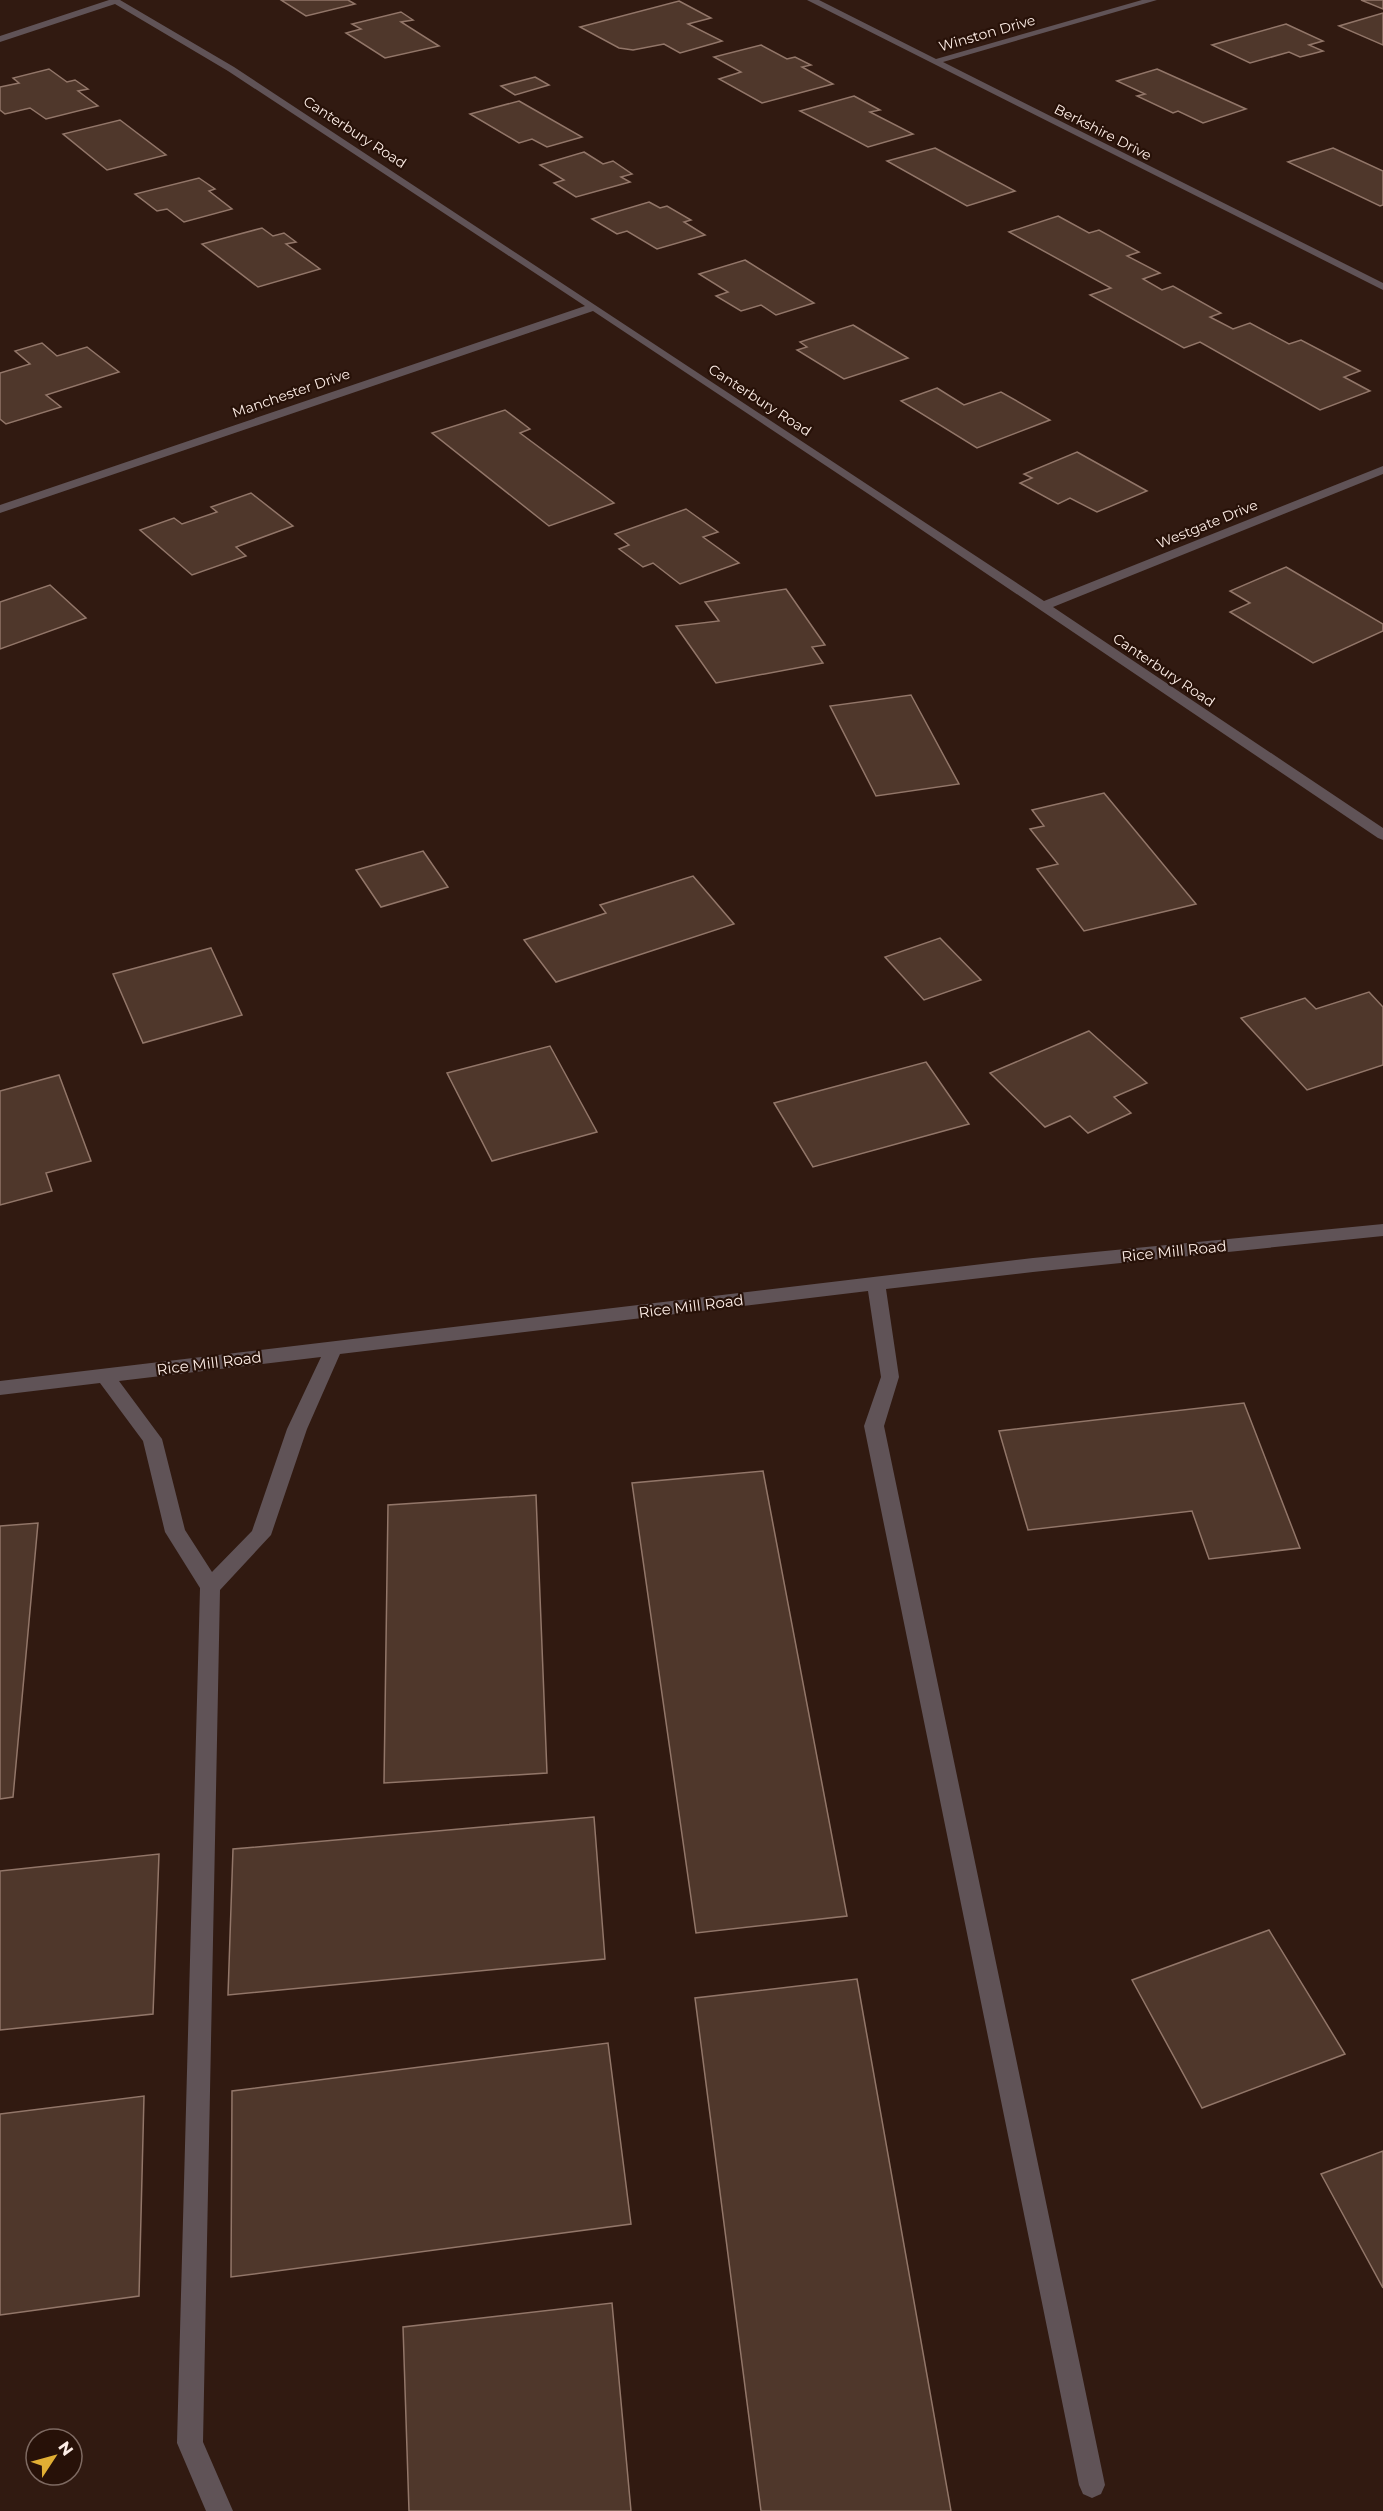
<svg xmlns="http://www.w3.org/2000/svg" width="1383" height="2511" viewBox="0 0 1383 2511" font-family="Montserrat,sans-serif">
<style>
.building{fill:#4f372b;stroke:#927669;stroke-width:1.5}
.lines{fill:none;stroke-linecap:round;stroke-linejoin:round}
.minor{fill:#605357;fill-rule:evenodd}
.labels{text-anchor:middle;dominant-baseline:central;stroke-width:4.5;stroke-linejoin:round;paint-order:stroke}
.far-street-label{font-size:14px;fill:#feeee7;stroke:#271108}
.street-label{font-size:15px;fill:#feeee7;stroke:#271108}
</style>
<rect width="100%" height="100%" fill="#311a11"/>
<g class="building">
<path d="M281 0H348L355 4 306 16Z"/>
<path d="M1361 0H1383V9Z"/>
<path d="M679 1 711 18 688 24 722 41 680 53 664 44 633 50 619 48 580 27Z"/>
<path d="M401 12 413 20 401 22 439 46 385 58 346 33 361 29 352 24Z"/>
<path d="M1383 13V45L1339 26Z"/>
<path d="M1286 24 1323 41 1309 45 1323 51 1300 57 1289 52 1250 63 1212 45Z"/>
<path d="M761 45 787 59 795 57 811 65 802 67 833 84 762 103 719 79 741 72 714 57Z"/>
<path d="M49 69 67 82 75 80 88 89 78 91 98 106 46 119 30 108 5 114 0 110V87L19 83 13 78Z"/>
<path d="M1157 69 1246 109 1203 123 1178 111 1173 113 1137 96 1145 94 1117 81Z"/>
<path d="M535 77 549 85 515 95 501 86Z"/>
<path d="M854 96 880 110 870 112 913 134 868 147 800 111Z"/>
<path d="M519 101 582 137 547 147 532 139 519 143 470 114Z"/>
<path d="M120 120 166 155 107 170 63 134Z"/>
<path d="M935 148 1015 191 967 206 887 161Z"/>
<path d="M1333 148 1383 171V205L1380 206 1288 162Z"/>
<path d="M584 152 603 164 613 161 632 174 621 177 630 182 576 197 554 183 564 180 540 165Z"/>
<path d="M199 178 215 189 209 191 232 209 184 222 167 209 157 211 135 194Z"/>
<path d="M649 202 660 208 667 206 691 220 684 222 705 235 657 249 627 231 617 234 592 219Z"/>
<path d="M1058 216 1089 233 1099 230 1139 252 1127 256 1160 273 1143 279 1162 290 1173 286 1221 313 1210 317 1233 329 1250 323 1289 344 1301 340 1360 371 1344 377 1370 391 1320 410 1200 342 1184 348 1090 295 1111 288 1009 232Z"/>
<path d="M262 228 273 236 284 233 296 242 286 244 320 269 258 287 202 244Z"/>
<path d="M745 260 814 303 776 315 761 305 741 311 716 296 728 292 699 274Z"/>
<path d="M853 325 908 358 844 379 797 350 807 347 800 342Z"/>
<path d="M42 343 57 356 87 347 119 372 46 395 61 407 6 424 0 419V373L30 364 15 351Z"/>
<path d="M937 388 964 405 1001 392 1050 420 977 448 901 401Z"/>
<path d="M505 410 530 429 520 433 614 503 549 526 432 433Z"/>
<path d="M1077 452 1147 491 1097 512 1070 498 1058 504 1020 483 1032 478 1024 474Z"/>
<path d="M251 493 293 526 236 547 246 556 192 575 140 530 174 518 182 524 217 512 211 507Z"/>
<path d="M686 509 718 532 703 537 739 563 680 584 653 563 643 567 619 549 629 545 615 534Z"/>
<path d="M1286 567 1383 624V631L1313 663 1230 612 1250 603 1230 591Z"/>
<path d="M50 585 86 618 0 649V602Z"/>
<path d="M786 589 825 645 812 647 823 663 716 683 676 626 719 621 705 602Z"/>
<path d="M911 695 959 784 876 796 830 706Z"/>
<path d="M1104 793 1196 904 1084 931 1037 869 1058 864 1030 829 1044 826 1032 810Z"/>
<path d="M423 851 448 887 381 907 356 870Z"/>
<path d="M693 876 734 924 556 982 524 940 606 913 600 905Z"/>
<path d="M940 938 981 980 924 1000 885 957Z"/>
<path d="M211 948 242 1015 143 1043 113 974Z"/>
<path d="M1369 992 1383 1007V1065L1307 1090 1241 1018 1305 998 1316 1009Z"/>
<path d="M1089 1031 1147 1083 1114 1097 1131 1113 1088 1133 1070 1116 1045 1127 990 1073Z"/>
<path d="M550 1046 597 1132 492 1161 447 1073Z"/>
<path d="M926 1062 969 1124 813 1167 774 1103Z"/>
<path d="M59 1075 91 1161 46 1173 52 1191 0 1205V1091Z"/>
<path d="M1244 1403 1300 1548 1209 1559 1192 1511 1028 1530 999 1431Z"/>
<path d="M763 1471 847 1916 696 1933 632 1483Z"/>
<path d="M536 1495 547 1773 384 1783 388 1505Z"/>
<path d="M38 1523 13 1797 0 1799V1526Z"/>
<path d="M594 1817 605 1959 228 1995 233 1849Z"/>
<path d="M159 1854 153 2014 0 2030V1871Z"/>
<path d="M1269 1930 1345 2054 1202 2108 1132 1980Z"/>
<path d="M857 1979 951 2511H761L695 1998Z"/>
<path d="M608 2043 631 2224 231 2277 232 2091Z"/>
<path d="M144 2096 139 2296 0 2315V2114Z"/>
<path d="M1383 2151V2288L1321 2174Z"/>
<path d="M612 2303 631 2511H409L403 2327Z"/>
</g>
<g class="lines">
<g class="minor">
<path d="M109 0H120L234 67 1044 601 1383 466V474L1053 607 1383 828V840L1378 838 870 495 593 311 0 513V505L585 306 228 71 115 4 0 42V36Z"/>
<path d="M807 0H819L936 59 1142 0H1157L943 62 1383 283V290Z"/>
<path d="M1383 1224V1236L1033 1272 886 1289 899 1377 884 1426 1105 2485 1101 2494 1092 2498 1083 2494 1079 2485 864 1426 881 1377 868 1291 340 1354 307 1429 271 1535 220 1590 203 2442 233 2511H206L177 2443 200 1588 165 1532 143 1441 100 1383 0 1395V1381L1033 1258ZM321 1357 287 1429 252 1531 212 1572 185 1530 162 1439 119 1381Z"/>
</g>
</g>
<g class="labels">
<g class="far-street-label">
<text transform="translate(987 33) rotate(-16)">Winston Drive</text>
<text transform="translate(355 132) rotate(33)">Canterbury Road</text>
<text transform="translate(1103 132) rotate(27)">Berkshire Drive</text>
<text transform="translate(291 393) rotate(-19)">Manchester Drive</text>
<text transform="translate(760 400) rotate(33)">Canterbury Road</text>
<text transform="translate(1207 524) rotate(-22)">Westgate Drive</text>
<text transform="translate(1164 670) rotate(34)">Canterbury Road</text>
</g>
<g class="street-label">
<text transform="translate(1174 1251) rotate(-6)">Rice Mill Road</text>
<text transform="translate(691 1306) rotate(-7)">Rice Mill Road</text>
<text transform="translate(209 1363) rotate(-7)">Rice Mill Road</text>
</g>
</g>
<g transform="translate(54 2457) rotate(54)"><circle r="28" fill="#271108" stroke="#7d6961" stroke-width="1.5"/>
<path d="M0-4.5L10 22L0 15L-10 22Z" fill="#e1af34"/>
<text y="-9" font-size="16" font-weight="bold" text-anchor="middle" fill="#feeee7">N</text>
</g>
</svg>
